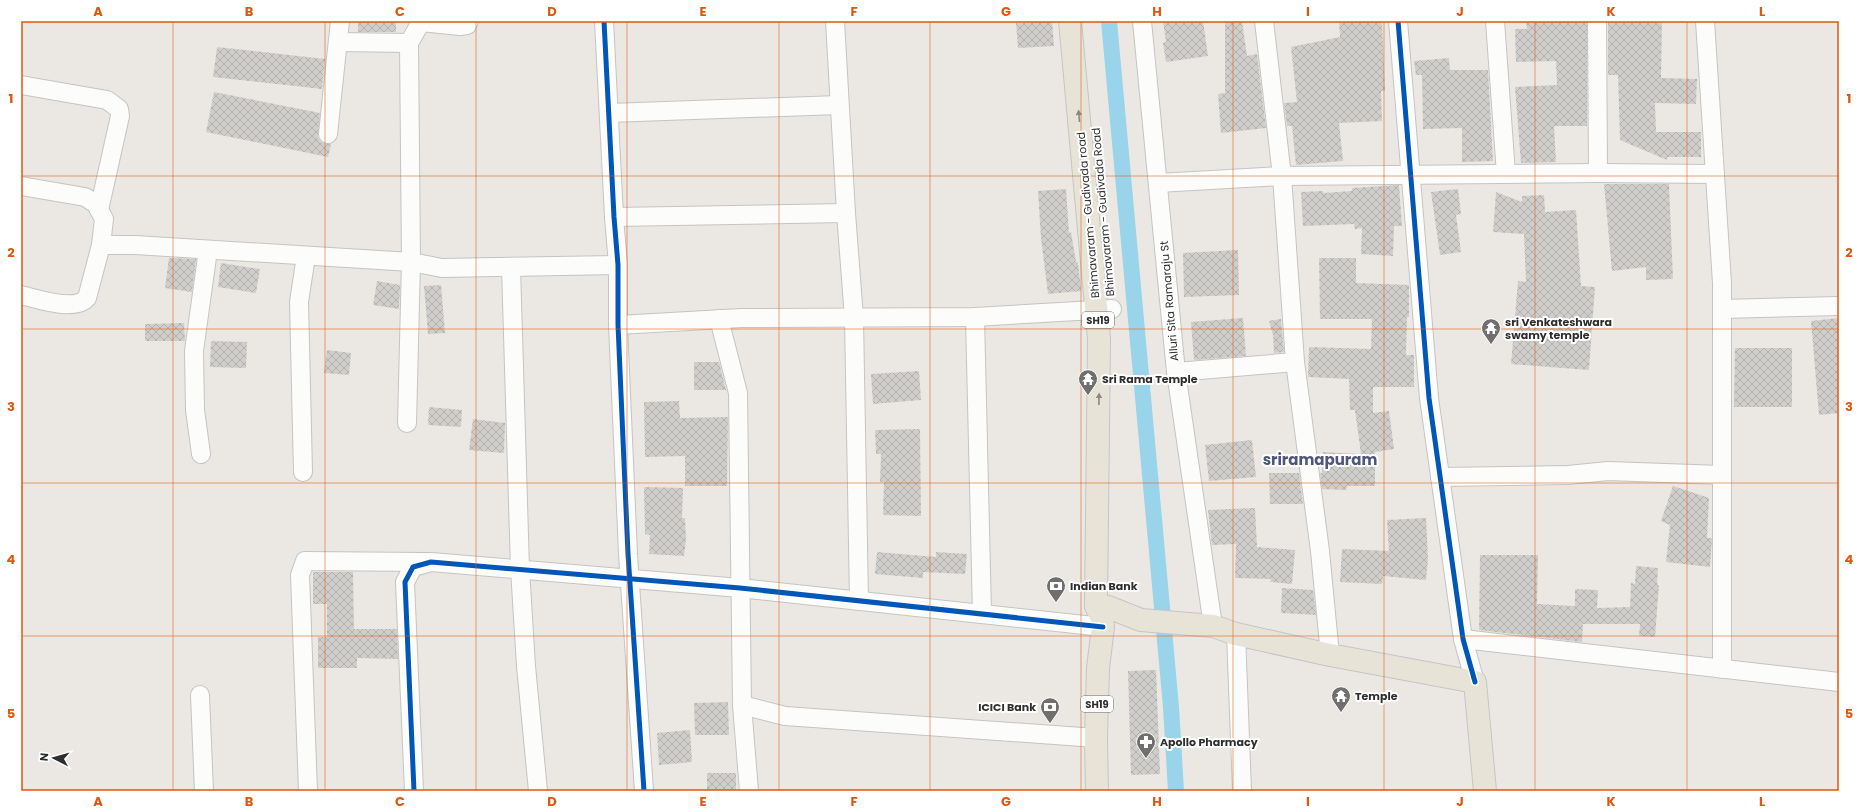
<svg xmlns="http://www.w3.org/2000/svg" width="1860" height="812" viewBox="0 0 1860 812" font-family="Poppins,sans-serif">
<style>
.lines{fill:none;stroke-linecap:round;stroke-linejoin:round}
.canal{stroke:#9ad4ea;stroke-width:16}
.building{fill:url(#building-cross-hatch)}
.minor-casing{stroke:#c5c4c4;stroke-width:20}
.major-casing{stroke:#c6c5c4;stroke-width:24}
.minor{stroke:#fcfcfb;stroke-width:18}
.major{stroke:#e7e3d6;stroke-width:22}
.cycleway-casing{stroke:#fff;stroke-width:8}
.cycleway{stroke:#0057b8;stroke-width:5}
.oneway{fill:#8a8882}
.grid{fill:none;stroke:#df570e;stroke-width:1;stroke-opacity:0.55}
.labels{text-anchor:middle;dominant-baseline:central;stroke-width:4;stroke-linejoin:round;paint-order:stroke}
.shield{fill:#fff;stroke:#6d6d6d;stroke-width:1}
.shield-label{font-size:10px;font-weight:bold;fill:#2e2e2e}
.street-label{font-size:11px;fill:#2e2e2e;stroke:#fff}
.poi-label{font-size:11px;font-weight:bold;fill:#2e2e2e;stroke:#fff;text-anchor:start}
.district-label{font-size:15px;font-weight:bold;fill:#4e567e;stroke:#fff}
.neatline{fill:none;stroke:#df570e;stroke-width:1.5}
.grid-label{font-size:13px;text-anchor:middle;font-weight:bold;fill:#df570e}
</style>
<defs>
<pattern id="building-cross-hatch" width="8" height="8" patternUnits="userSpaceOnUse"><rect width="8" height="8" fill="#d0cecb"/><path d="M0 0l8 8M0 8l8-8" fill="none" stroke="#b3b1af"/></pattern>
</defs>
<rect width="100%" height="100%" fill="#ebe8e4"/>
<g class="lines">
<path class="canal" d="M1109 21 1171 707 1176 791"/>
</g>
<g class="building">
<rect x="358" y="21" width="38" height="11"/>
<path d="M1052 21 1054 46 1018 48 1016 23Z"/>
<path d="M1163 21H1203L1208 56 1166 62 1163 43 1166 42Z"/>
<path d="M1225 21H1242L1247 56 1257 54 1266 128 1221 133 1218 94 1225 93Z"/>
<path d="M1339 21H1382L1385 91H1381L1382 121 1339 123 1343 161 1296 165 1292 126H1287L1284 103 1297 102 1291 47 1340 37Z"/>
<path d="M1526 21H1587V126H1554L1556 162 1521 163 1515 87 1557 85 1556 61 1516 62 1515 29H1527Z"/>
<path d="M1608 21H1662L1661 78 1697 79 1696 104 1655 103 1656 132H1701V157H1667V160L1620 140 1618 75H1608Z"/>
<path d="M217 47 325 59 322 89 213 77Z"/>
<path d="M1449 58 1450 70H1488L1493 161 1462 162V128L1423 129 1422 75H1416L1414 61Z"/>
<path d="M214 92 320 113 318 138 322 143 331 144 328 157 206 132Z"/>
<path d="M1604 184H1669L1673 279 1646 280V267L1612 271Z"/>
<path d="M1399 185 1402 226H1394L1393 256 1361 254 1362 228 1355 229 1354 224 1303 226 1301 192 1323 191V193L1352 191V188Z"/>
<path d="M1066 189 1069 233 1071 232 1076 262H1078L1081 291 1048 294 1041 238 1038 191Z"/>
<path d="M1458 189 1461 214 1456 215 1461 252 1440 255 1431 192Z"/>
<path d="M1496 192 1522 202V196L1544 195 1545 212 1576 210 1581 286 1595 287 1589 370 1511 364 1518 281 1526 282 1524 234 1493 232Z"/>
<path d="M1238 250 1239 295 1184 297 1183 253Z"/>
<path d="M169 258 196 259 192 292 165 288Z"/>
<path d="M1319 258H1356V283L1409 285V317H1407L1406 355H1414V387H1373V413L1389 411 1394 449 1375 452V486H1347L1346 490 1322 489 1320 473H1322L1323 452 1361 454 1355 410H1350L1349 379 1308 377 1309 347 1371 349 1372 319H1320Z"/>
<path d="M221 263 260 269 256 293 218 287Z"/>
<path d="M377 281 400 285 399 309 373 305Z"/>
<path d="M441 285 445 333 428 334 424 286Z"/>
<path d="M1243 318 1246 356 1194 360 1191 322Z"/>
<path d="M1839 318V413L1819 415 1811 321Z"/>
<path d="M1281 319 1284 352 1274 353 1273 335 1269 321Z"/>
<path d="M184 323 185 341H145V324Z"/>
<path d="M211 341 247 342 246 368 210 367Z"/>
<path d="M1735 348H1792V407H1734Z"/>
<path d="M327 350 351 353 349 375 324 373Z"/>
<path d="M694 362H719L726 390H694Z"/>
<path d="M919 371 921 400 873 404 871 374Z"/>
<path d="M679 401 680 418 728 417 727 486H685V456L645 457 644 402Z"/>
<path d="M429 407 462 410 461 427 428 425Z"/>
<path d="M473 419 505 423 504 453 469 450Z"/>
<path d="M920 429 921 516 883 515 884 482H880L881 454H876L875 430Z"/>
<path d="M1252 440 1256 477 1209 481 1205 445Z"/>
<path d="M1269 473H1299L1303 504H1270Z"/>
<path d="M1673 486 1709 498 1707 538H1712L1710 567 1666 562 1670 525 1661 521Z"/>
<path d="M644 487 683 488 682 518H685L686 539 684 556 649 554 650 535 645 534Z"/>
<path d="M1255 508 1257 547 1295 550 1292 584 1270 582 1271 579 1235 578 1236 544 1212 545 1208 510Z"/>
<path d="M1426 518 1428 559 1426 580 1383 576 1382 584 1340 582 1342 549 1389 551 1387 520Z"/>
<path d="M877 552 936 557V552L967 554 965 574 923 572V578L875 574Z"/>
<path d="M1480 555H1538L1537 604 1575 606V589L1598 590 1597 608 1630 607 1631 583 1635 584 1636 566 1658 568 1657 585H1659L1655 637 1639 636 1640 624H1583L1582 642 1479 630Z"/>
<path d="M313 572H353L354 629H397L398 659 357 658V668H318V637H327V604H313Z"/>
<path d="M1282 588 1313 590 1316 615 1281 613Z"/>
<path d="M1156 670 1160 774 1131 775 1128 671Z"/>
<path d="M728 702 729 735H695L694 703Z"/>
<path d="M690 730 692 762 659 765 657 733Z"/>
<rect x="707" y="773" width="29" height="18"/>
</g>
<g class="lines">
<g class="minor-casing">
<g id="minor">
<path d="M604 21 614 217 618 265V325L628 554 644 791"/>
<path d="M835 21 846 213 854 318 859 601"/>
<path d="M1142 21 1176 372 1213 626"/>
<path d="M1264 21 1282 176 1295 362 1320 551 1330 655"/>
<path d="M1398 21 1429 398 1463 639 1475 682"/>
<path d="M1495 21 1506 174"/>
<path d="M1597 21 1598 173"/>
<path d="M1705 21 1722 283V669"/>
<path d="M338 42 409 43"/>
<path d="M21 85 107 100 119 109 120 116 99 210"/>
<path d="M609 113 839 105"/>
<path d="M328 134 340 21"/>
<path d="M1158 183 1282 176 1598 173 1715 174"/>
<path d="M21 186 85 197 96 204 104 219 101 245H135L411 262 442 268 618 265"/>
<path d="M614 217 846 213"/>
<path d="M511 267 520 569 526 666 538 791"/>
<path d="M21 295C38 299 75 312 87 298L101 245"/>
<path d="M1722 309 1839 306"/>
<path d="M975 317 982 614"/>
<path d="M719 319 738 393 742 705"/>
<path d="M618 325 741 318 975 317 1112 309"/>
<path d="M1176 372 1295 362"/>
<path d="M407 423 411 262 409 43 421 22 460 26 467 25 469 21"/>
<path d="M201 454 195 410 194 351 208 250"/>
<path d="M303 472 299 302 306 256"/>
<path d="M1440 477 1568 475 1608 471 1722 475"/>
<path d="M1236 634 1242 791"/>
<path d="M1463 639 1839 682"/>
<path d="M200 695 204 791"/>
<path d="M308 791 300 575 305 561 426 562"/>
<path d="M414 791 405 582 413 567 431 562 740 588 1103 627"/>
<path d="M749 791 742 705 785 716 1096 738"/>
</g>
</g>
<g class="major-casing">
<g id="major">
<path d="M1070 21 1099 339 1096 606 1102 618 1103 627 1098 668 1096 738 1097 791"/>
<path d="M1096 606 1108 607 1141 620 1213 626 1236 634 1330 655 1475 682 1485 791"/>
</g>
</g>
<use href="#minor" class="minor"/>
<use href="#major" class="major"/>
<g class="cycleway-casing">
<g id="cycleway">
<path d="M604 21 614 217 618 265V325L628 554 644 791"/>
<path d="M1398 21 1429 398 1463 639 1475 682"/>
<path d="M414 791 405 582 413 567 431 562 740 588 1103 627"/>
</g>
</g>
<use href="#cycleway" class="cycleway"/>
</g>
<defs><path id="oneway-solid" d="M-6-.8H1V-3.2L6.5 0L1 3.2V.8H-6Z"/></defs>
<g class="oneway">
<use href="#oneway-solid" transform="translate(1079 116) rotate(-95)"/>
<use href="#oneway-solid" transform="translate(1099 399) rotate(-89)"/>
</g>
<path class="grid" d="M173 21V791M325 21V791M476 21V791M627 21V791M779 21V791M930 21V791M1081 21V791M1233 21V791M1384 21V791M1535 21V791M1687 21V791M21 176H1839M21 329H1839M21 483H1839M21 636H1839"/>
<defs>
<g id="temple-pin" transform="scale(1)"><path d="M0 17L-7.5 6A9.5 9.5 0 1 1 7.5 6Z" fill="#706f6e" stroke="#fff"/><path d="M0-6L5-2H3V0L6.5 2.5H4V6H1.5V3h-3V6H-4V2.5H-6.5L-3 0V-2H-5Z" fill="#fff"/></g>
<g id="bank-pin" transform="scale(1)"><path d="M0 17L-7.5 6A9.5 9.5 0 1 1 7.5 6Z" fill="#706f6e" stroke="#fff"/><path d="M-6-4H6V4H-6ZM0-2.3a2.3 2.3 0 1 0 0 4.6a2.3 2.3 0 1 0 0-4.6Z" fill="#fff"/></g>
<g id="pharmacy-pin" transform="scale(1)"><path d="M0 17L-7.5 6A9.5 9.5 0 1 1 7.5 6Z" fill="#706f6e" stroke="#fff"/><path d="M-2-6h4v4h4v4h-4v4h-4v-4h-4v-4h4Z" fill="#fff"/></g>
</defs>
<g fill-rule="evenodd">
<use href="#temple-pin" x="1491" y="328"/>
<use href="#temple-pin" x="1088" y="379"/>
<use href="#bank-pin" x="1056" y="586"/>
<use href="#temple-pin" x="1341" y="696"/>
<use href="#bank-pin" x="1050" y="707"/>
<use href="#pharmacy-pin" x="1146" y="742"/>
</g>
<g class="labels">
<g class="shield">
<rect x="1082" y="312" width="32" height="16" rx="3"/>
<rect x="1081" y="696" width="32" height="16" rx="3"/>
</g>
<g class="shield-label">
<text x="1098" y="320">SH19</text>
<text x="1097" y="704">SH19</text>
</g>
<g class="street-label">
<text transform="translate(1103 212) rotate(-95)">Bhimavaram - Gudivada Road</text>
<text transform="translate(1088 215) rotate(-95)">Bhimavaram - Gudivada road</text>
<text transform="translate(1169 301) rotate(-95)">Alluri Sita Ramaraju St</text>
</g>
<g class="poi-label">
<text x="1505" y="322">sri Venkateshwara<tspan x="1505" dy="13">swamy temple</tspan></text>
<text x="1102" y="379">Sri Rama Temple</text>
<text x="1070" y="586">Indian Bank</text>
<text x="1355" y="696">Temple</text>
<text x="1036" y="707" text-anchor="end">ICICI Bank</text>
<text x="1160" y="742">Apollo Pharmacy</text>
</g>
<g class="district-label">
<text x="1320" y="459">sriramapuram</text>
</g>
</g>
<rect width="1860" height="812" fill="none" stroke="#ffffff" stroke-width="44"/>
<g transform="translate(54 758) rotate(276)" stroke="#ffffff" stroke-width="3" paint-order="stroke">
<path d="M0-3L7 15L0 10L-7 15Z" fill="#2e2e2e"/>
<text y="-6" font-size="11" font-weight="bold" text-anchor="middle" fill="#2e2e2e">N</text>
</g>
<rect x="22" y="22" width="1816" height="768" class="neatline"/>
<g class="grid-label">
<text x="98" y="16">A</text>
<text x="249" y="16">B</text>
<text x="400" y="16">C</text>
<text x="552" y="16">D</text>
<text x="703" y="16">E</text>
<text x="854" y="16">F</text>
<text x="1006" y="16">G</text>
<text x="1157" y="16">H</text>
<text x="1308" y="16">I</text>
<text x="1460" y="16">J</text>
<text x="1611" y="16">K</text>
<text x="1762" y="16">L</text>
<text x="11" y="103">1</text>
<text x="1849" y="103">1</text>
<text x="11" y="257">2</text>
<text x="1849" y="257">2</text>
<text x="11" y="411">3</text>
<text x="1849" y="411">3</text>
<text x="11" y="564">4</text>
<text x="1849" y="564">4</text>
<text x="11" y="718">5</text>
<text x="1849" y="718">5</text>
<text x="98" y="806">A</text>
<text x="249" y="806">B</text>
<text x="400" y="806">C</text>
<text x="552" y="806">D</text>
<text x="703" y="806">E</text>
<text x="854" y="806">F</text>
<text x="1006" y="806">G</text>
<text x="1157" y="806">H</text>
<text x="1308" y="806">I</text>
<text x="1460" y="806">J</text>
<text x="1611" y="806">K</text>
<text x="1762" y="806">L</text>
</g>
</svg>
